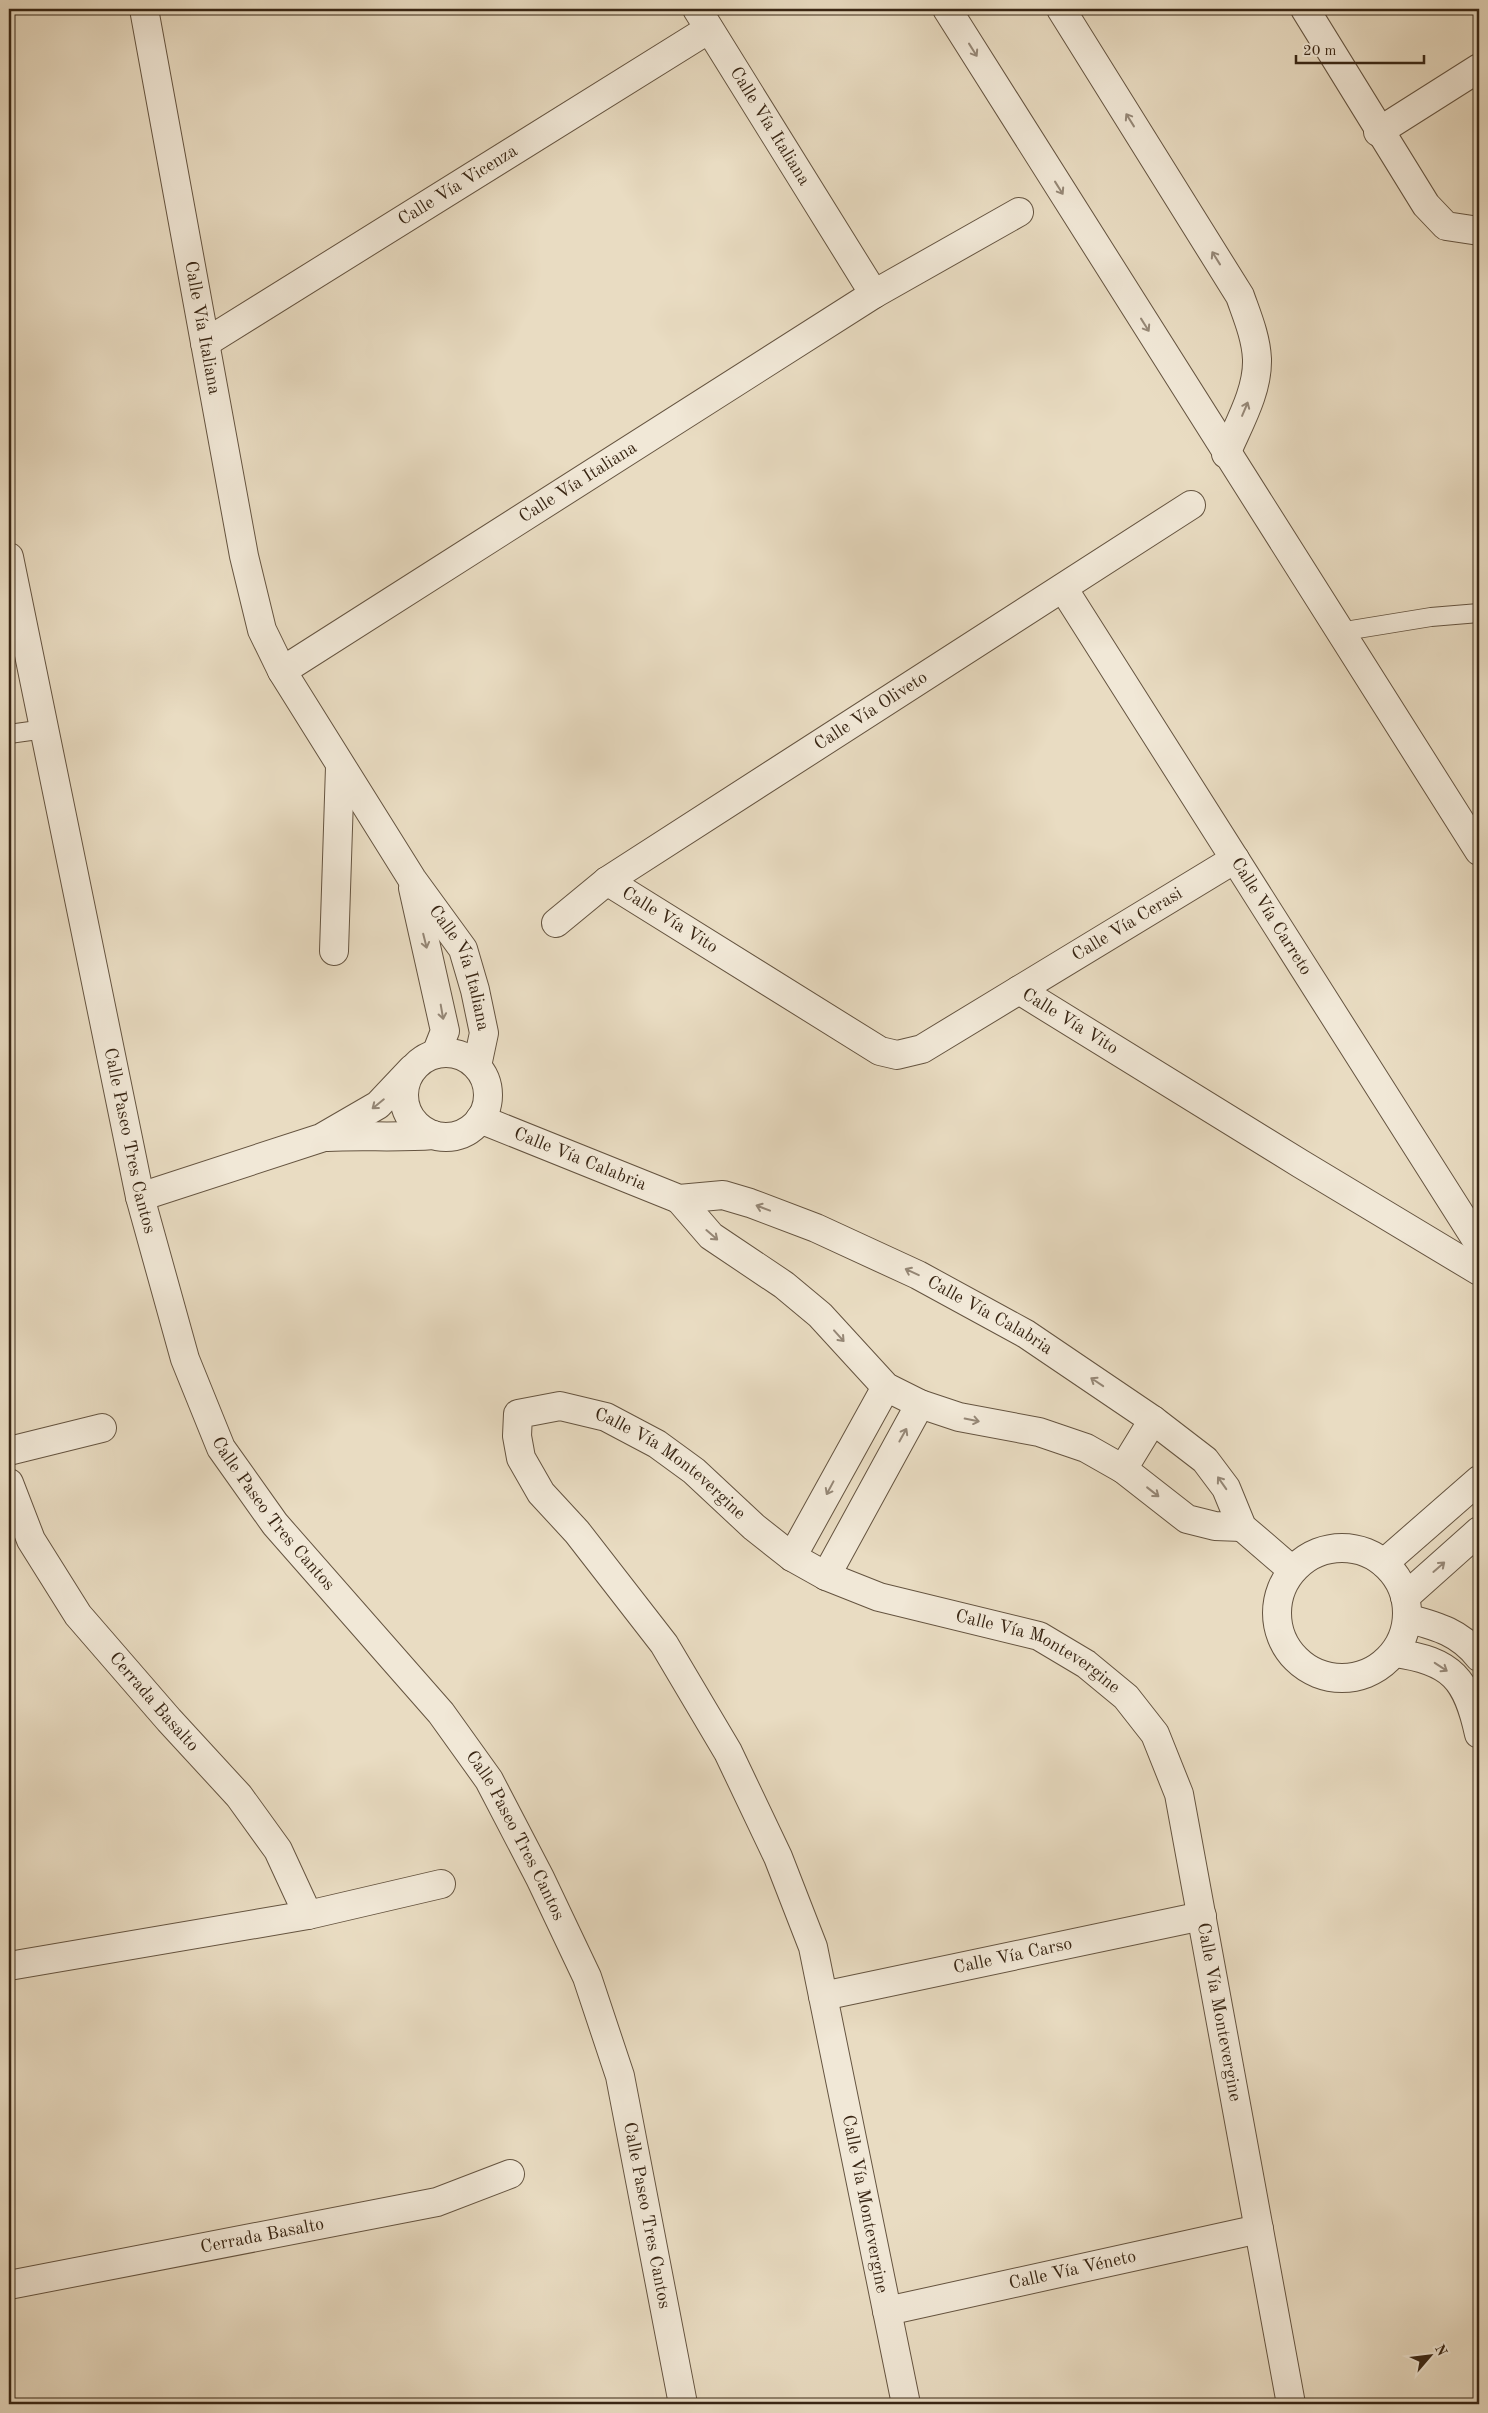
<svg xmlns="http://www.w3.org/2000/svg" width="1488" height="2413" viewBox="0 0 1488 2413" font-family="'Old Standard TT',serif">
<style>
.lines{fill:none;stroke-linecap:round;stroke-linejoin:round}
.service-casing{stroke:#655440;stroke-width:20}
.minor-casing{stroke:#655440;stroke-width:30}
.tertiary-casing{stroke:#655440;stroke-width:30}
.service{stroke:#f1e8d7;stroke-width:18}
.minor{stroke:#f1e8d7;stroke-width:28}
.tertiary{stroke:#f1e8d7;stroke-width:28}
.oneway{stroke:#958776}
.labels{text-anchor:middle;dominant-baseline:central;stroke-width:5;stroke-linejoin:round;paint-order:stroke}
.street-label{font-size:18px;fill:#392614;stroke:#f1e8d7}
</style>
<rect width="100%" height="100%" fill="#e9dcc2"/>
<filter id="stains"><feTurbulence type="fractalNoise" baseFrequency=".004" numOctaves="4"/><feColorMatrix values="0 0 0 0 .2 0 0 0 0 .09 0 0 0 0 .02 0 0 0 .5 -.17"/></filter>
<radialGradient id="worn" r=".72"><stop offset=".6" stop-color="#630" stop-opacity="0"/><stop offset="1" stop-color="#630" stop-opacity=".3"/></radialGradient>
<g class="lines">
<g class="service-casing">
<g id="service">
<path d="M1339 632 1431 617 1479 613"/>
<path d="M9 734 45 729"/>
</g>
</g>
<g class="minor-casing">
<g id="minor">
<path id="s1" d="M144 9 244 556 262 630 282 671 412 879 463 949 475 990 484 1033 477 1066"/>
<path id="s2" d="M697 9 874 294"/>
<path d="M947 9 1479 851"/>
<path d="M1061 9 1240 296C1247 316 1256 337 1257 359 1258 392 1238 425 1226 454"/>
<path d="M1305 9 1426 205 1446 226 1479 231"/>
<path d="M1378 132 1479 68"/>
<path id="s3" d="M205 343 709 29"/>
<path id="s4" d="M1063 588 1479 1244"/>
<path id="s5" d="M282 671 874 294 1019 212"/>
<path id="s6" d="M607 881 880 1051 897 1055 922 1049 1235 859"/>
<path d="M413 888 445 1031 436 1054"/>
<path id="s7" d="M556 923 607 881 1191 505"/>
<path d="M334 951 340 767"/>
<path id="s8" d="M1019 990 1301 1164 1479 1271"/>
<circle cx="446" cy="1095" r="42"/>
<path id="s9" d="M480 1119 679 1199 723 1195 750 1203 816 1228 918 1275 1026 1334 1153 1420 1205 1460 1226 1488 1242 1527 1292 1570"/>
<path d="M327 1137C363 1135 398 1138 433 1135"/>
<path d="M140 1197 321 1138 378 1105 412 1069"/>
<path d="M679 1199 711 1236 784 1285 820 1315 886 1387 920 1404 959 1417 1039 1432 1086 1448 1123 1469 1187 1519 1215 1526 1242 1527"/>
<path d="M9 1451 102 1428"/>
<path d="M1123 1469 1153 1420"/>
<path id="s10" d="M9 1483 31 1540 78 1615 169 1720 239 1796 278 1850 308 1915"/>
<circle cx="1342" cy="1613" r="65"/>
<path d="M792 1557 886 1387"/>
<path d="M1384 1563 1479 1480"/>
<path d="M826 1576 920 1404"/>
<path d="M1405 1597 1479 1531"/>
<path d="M1407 1618C1436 1626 1460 1632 1479 1657"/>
<path d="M1395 1653C1452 1661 1467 1679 1479 1734"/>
<path d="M9 1966 308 1915 441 1884"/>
<path id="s11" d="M823 1996 1202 1916"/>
<path id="s12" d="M9 2285 437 2202 510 2174"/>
<path id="s13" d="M887 2311 1259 2229"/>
<path id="s14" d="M906 2404 813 1947 778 1857 728 1752 664 1644 577 1532 541 1493 521 1458 517 1436 518 1414 560 1406 606 1417 657 1444 694 1471 754 1527 792 1557 826 1576 879 1597 1039 1636 1086 1664 1126 1697 1155 1734 1179 1794 1291 2404"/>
</g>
</g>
<g class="tertiary-casing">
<g id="tertiary">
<path id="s15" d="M9 557 140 1197 185 1359 221 1448 275 1524 441 1713 489 1780 540 1878 587 1977 620 2076 683 2404"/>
</g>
</g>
<use href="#service" class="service"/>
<use href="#minor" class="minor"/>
<use href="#tertiary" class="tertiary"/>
</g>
<defs><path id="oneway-shaft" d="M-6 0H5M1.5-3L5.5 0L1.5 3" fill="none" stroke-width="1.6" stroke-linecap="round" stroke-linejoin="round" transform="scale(1.25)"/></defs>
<g class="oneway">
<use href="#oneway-shaft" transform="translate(973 50) rotate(58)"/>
<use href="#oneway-shaft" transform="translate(1130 120) rotate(-122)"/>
<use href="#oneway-shaft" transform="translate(1059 188) rotate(58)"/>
<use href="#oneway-shaft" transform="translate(1216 258) rotate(-122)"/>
<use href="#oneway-shaft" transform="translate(1145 325) rotate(58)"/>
<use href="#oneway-shaft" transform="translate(1245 409) rotate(-67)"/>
<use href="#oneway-shaft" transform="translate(425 941) rotate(76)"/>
<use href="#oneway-shaft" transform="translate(442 1012) rotate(80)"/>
<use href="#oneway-shaft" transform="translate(378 1104) rotate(141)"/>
<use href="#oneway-shaft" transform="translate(763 1208) rotate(-159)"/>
<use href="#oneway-shaft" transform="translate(712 1235) rotate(41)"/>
<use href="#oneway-shaft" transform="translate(912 1272) rotate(-155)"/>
<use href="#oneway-shaft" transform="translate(839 1336) rotate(48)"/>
<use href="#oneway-shaft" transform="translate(1097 1382) rotate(-146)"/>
<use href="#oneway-shaft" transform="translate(972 1420) rotate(11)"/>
<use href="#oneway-shaft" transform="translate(903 1435) rotate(-61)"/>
<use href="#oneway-shaft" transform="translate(1222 1483) rotate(-125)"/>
<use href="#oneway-shaft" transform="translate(830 1488) rotate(118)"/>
<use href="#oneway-shaft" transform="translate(1153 1492) rotate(38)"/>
<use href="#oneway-shaft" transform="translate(1439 1567) rotate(-41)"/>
<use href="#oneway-shaft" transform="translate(1441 1667) rotate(33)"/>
</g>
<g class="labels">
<g class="street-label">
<text stroke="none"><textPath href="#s2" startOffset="138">Calle Vía Italiana</textPath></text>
<text stroke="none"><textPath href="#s3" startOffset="298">Calle Vía Vicenza</textPath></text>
<text stroke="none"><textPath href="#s1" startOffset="324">Calle Vía Italiana</textPath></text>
<text stroke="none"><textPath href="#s5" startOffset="351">Calle Vía Italiana</textPath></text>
<text stroke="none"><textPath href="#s7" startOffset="380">Calle Vía Oliveto</textPath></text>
<text stroke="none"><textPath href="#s4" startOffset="389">Calle Vía Carreto</textPath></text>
<text stroke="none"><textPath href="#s6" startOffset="74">Calle Vía Vito</textPath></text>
<text stroke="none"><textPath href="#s6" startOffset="605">Calle Vía Cerasi</textPath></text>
<text stroke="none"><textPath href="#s1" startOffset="1026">Calle Vía Italiana</textPath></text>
<text stroke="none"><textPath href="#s8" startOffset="60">Calle Vía Vito</textPath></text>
<text stroke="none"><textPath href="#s15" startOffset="596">Calle Paseo Tres Cantos</textPath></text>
<text stroke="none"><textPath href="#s9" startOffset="108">Calle Vía Calabria</textPath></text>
<text stroke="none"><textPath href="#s9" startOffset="552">Calle Vía Calabria</textPath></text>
<text stroke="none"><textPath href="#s14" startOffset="1254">Calle Vía Montevergine</textPath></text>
<text stroke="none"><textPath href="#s15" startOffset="1001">Calle Paseo Tres Cantos</textPath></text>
<text stroke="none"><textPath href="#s14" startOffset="1674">Calle Vía Montevergine</textPath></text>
<text stroke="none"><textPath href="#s10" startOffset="265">Cerrada Basalto</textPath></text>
<text stroke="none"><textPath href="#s15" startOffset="1406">Calle Paseo Tres Cantos</textPath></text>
<text stroke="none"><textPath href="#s11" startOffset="194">Calle Vía Carso</textPath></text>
<text stroke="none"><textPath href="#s14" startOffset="2109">Calle Vía Montevergine</textPath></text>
<text transform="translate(865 2204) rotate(79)">Calle Vía Montevergine</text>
<text stroke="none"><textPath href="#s15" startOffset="1811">Calle Paseo Tres Cantos</textPath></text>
<text stroke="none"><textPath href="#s12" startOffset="258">Cerrada Basalto</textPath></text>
<text stroke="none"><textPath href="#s13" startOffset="190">Calle Vía Véneto</textPath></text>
</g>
</g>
<rect width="1488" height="2413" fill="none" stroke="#e9dcc2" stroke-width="30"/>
<rect x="10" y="10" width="1468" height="2393" fill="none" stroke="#392614" stroke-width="2.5"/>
<rect x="15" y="15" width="1458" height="2383" fill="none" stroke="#392614"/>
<g transform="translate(1430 2356) rotate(62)" stroke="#f1e8d7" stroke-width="4" paint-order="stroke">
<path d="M0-4L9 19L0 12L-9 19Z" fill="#392614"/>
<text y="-8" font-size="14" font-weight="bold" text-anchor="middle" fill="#392614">N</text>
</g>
<path d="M1296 55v8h128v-8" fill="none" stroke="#392614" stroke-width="2.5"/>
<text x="1303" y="55" font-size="15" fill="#392614" stroke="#f1e8d7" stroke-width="4" paint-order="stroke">20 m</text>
<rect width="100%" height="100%" filter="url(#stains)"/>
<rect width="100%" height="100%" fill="url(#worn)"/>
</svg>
